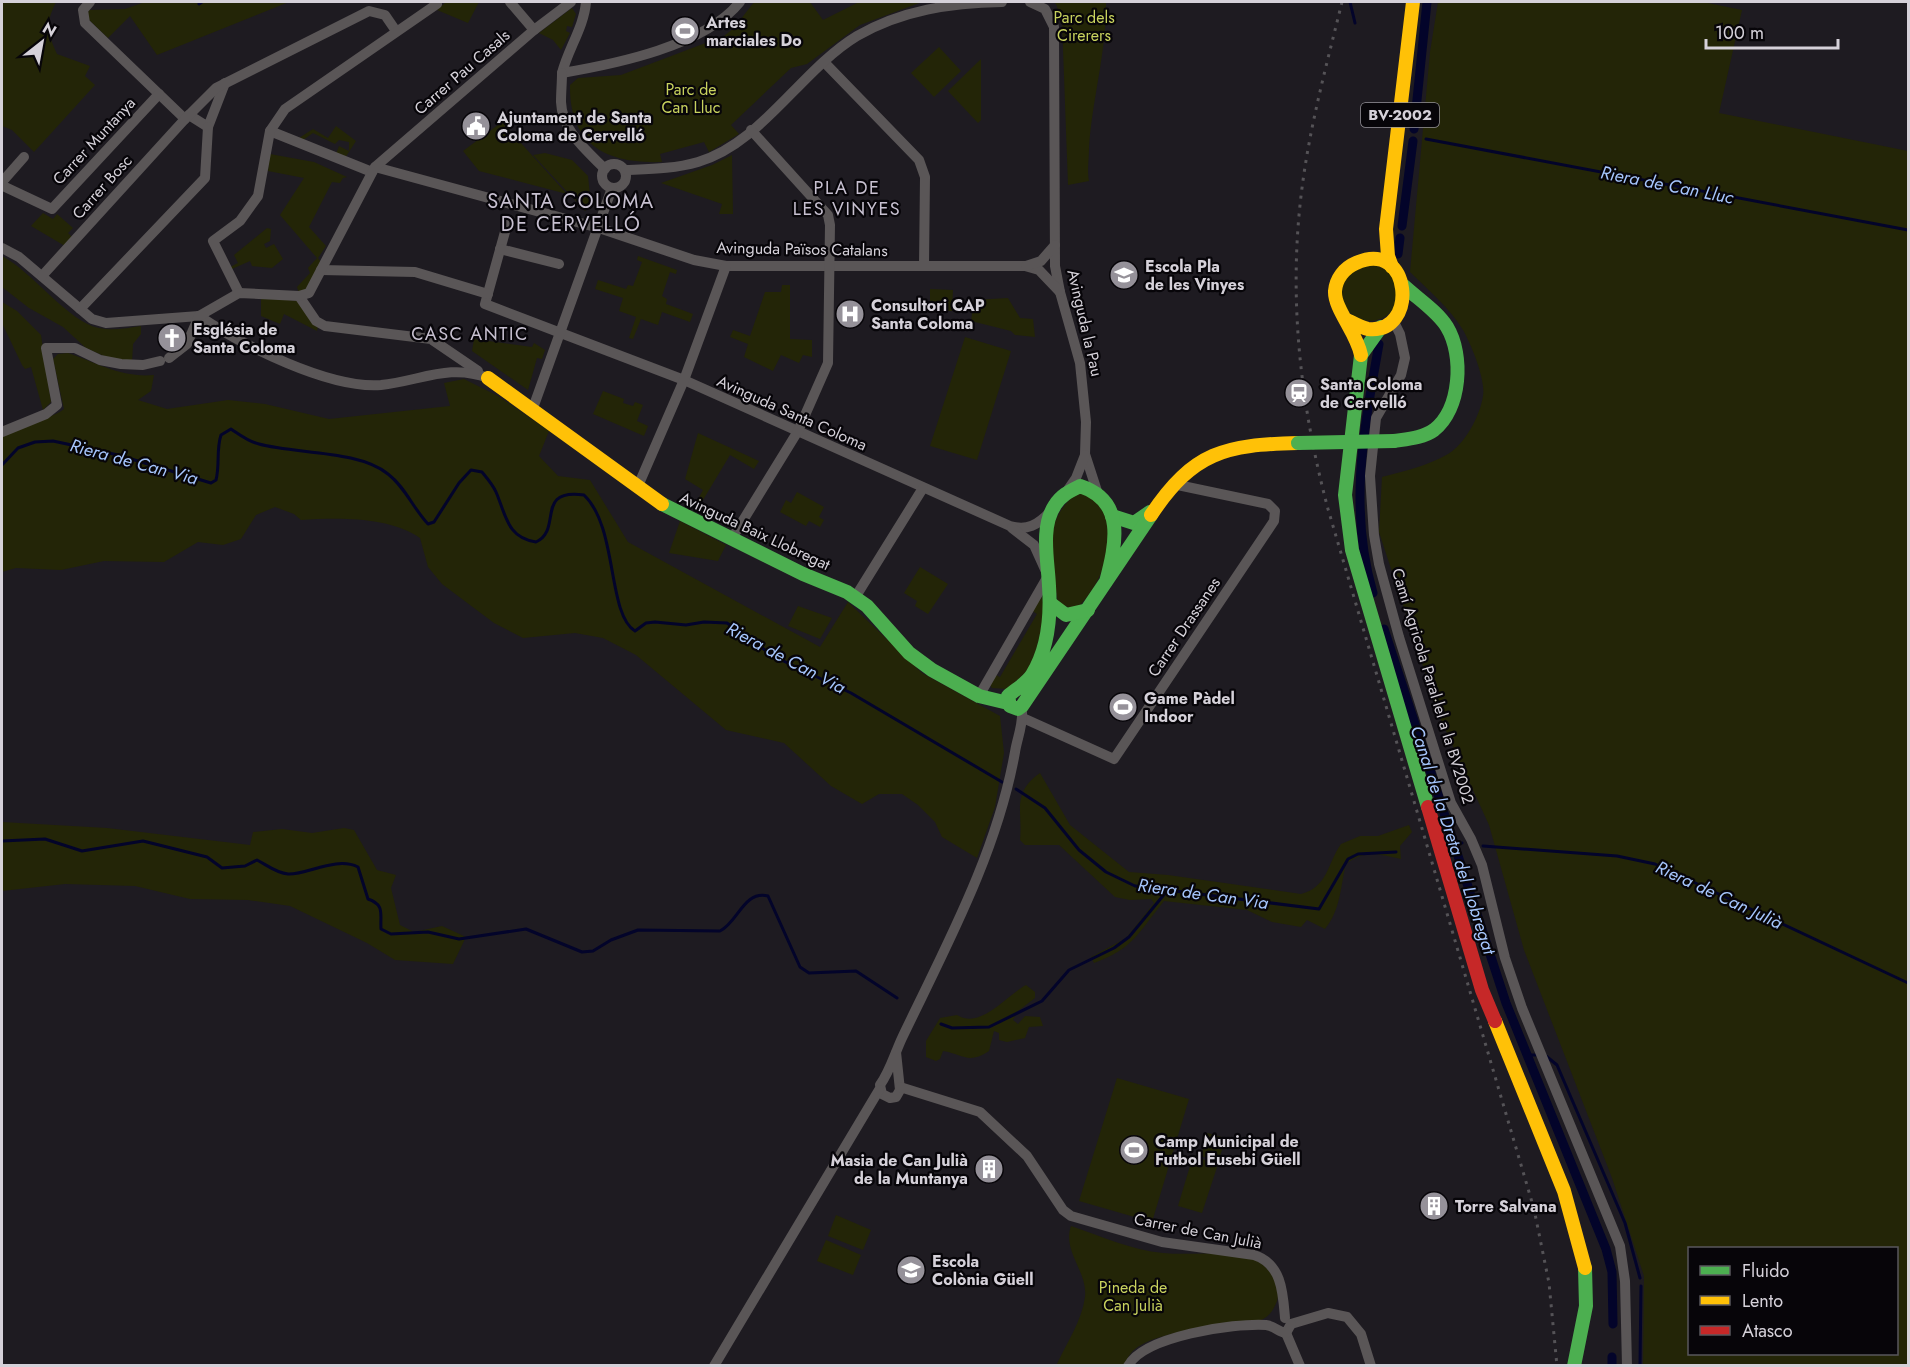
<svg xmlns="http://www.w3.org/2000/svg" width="1910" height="1367" viewBox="0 0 1910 1367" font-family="Jost,sans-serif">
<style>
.green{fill:#232507;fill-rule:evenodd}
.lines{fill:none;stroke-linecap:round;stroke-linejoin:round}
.stream{stroke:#03042a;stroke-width:3}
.canal{stroke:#03042a;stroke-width:9}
.street{stroke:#5a5657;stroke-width:10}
.fast{stroke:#4caf50;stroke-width:14}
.slow{stroke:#ffc107;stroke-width:14}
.jam{stroke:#c62828;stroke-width:14}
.rail{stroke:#555357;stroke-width:3;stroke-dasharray:3 6;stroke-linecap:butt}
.fast-bridge{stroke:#4caf50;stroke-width:14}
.labels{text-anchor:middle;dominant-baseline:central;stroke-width:4.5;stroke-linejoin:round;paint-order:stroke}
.shield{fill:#070509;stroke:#97949b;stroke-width:1.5}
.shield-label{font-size:15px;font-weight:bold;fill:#d5d1d9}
.park-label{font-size:16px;fill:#c9d35e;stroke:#070509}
.poi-label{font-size:16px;font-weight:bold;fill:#d5d1d9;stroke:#070509;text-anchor:start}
.street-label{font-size:16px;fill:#d5d1d9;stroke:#070509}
.water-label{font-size:18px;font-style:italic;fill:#a6c6fd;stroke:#070509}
.neighbourhood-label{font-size:18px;letter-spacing:1.5px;fill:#c7c0d0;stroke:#070509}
.quarter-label{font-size:20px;letter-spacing:1.5px;fill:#c7c0d0;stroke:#070509}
</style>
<rect width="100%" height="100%" fill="#1e1b21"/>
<g class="green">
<path d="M2 2H56C45 25 47 31 57 54L90 66 85 76 95 85 34 152 12 130 2 126Z"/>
<path d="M145 2H289L157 55 130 16 108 38 86 17 89 10 125 9Z"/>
<path d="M446 2H479L468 23 437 10Z"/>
<path d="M754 2H810L823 20 859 2H922L860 25 807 64 791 68 731 125 739 134 709 152 704 142 660 154 662 162C606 164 569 145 570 85L578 78 621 75 724 36 734 28Z"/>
<path d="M1053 2H1106V6C1106 54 1092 100 1089 148 1089 159 1087 170 1089 181L1068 185 1062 21 1056 4Z"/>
<path d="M1438 2H1703L1742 10 1719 113 1908 151V1365H1643L1644 1276 1612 1178 1524 950 1489 825 1440 718 1379 532 1382 477C1405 471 1427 466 1448 454 1465 444 1480 416 1483 396 1486 380 1471 344 1463 330 1450 308 1428 290 1410 272L1430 52ZM1690 1248H1896V1354H1690Z"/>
<path d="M572 8 576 14 572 27 567 26 566 31 570 33 561 50 553 40 539 33Z"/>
<path d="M939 47 961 71 934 97 911 73Z"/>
<path d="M981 59V120L978 123 948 91Z"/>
<path d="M502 122 567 194 479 171 463 151Z"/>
<path d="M336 126 356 141 345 158 336 154 339 146 349 151V142L339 140 335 144 313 133 303 140 299 138 313 129 328 138Z"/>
<path d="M545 153 572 160 588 176 591 205 585 211 533 155Z"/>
<path d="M270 154 314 162 347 177 343 178 340 183 332 182 309 227 326 246 318 258 322 264 309 288 299 293 297 287 310 273 308 268 317 258 280 215 304 178 268 171Z"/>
<path d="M732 155 733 214H719L722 204 661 183 712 165Z"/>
<path d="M43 213 53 219 57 214 73 228 68 233 72 237 65 246 31 226Z"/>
<path d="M267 228 271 229 270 241 264 244 266 248 274 244 283 259 272 268 252 266 250 261 232 269 230 267 238 263 234 255Z"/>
<path d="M2 256C33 272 68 322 99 328 113 331 128 328 141 326V334L133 344 132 363 111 359 86 348 63 327 29 308 2 287Z"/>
<path d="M638 256 677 270 676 274 670 272 662 296 667 299 666 304 693 314 690 322 662 312 658 325 641 319 633 339 629 338 636 317 619 311 623 298 595 289 598 280 626 289 628 285 633 286 642 262 637 260Z"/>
<circle cx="1370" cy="293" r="28"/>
<path d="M782 285H790V339L812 340V357L803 355 799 363 781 355 773 371 744 357 748 344 730 337 733 330 750 336 765 292H781Z"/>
<path d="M930 289 953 290 952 311H930Z"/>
<path d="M261 297 297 301 318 326 317 331 284 314 280 324 261 316Z"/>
<path d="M1008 298 1020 318 1033 319 1035 337 1015 335 1011 331 971 321 974 300Z"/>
<path d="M2 302 17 311 41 335 51 402 43 410 31 367 25 369 22 365 2 323Z"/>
<path d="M965 337 1011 351 977 460 930 446Z"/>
<path d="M474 339 532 347 534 343 545 350 542 359 537 358 528 390 472 351Z"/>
<path d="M68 353C97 363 122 378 154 375L151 391 138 400 167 409 228 400 265 404 329 419 450 406 444 383 464 379 498 396 549 431 539 456 558 476 590 480 628 542 820 647 848 602 922 673 1000 716 1004 753 995 807 977 858 942 837 935 822 918 805 902 794H879L862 804 831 786 784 743 726 730 636 655 603 638 575 633 523 638 494 623 442 584 428 567 420 538C387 516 338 518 301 520L294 514 275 507 256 515 241 539 223 545 198 542 164 562 104 561 61 570 16 568 2 572V435C16 429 55 417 64 409L53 359 58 354Z"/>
<path d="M603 391 624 399 623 403 633 406 635 402 643 405 637 421 648 426 644 436 593 414Z"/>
<path d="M698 433 759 461 754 469 730 455 700 505 696 503 703 490 685 479Z"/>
<path d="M797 492 824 507 819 517 824 520 820 527 809 521 806 526 780 512 786 500 791 503Z"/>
<path d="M1077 493 1093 496C1097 501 1102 506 1104 512 1118 544 1100 588 1075 610L1058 603C1052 560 1039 524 1077 493Z"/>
<path d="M680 521 726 545 718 561 669 553Z"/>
<path d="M920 567 948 584 928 614 915 606 917 601 904 593Z"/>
<path d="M1042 592 1044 618 1032 667 1007 689 992 688 989 684 994 674 1000 677 1037 614 1031 610Z"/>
<path d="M798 606 832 618 820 639 788 626Z"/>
<path d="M1040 773 1070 825 1129 872 1168 875 1301 894C1328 887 1327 864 1341 844L1360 836H1378L1409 825 1412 832 1400 846 1401 859C1379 855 1367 849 1346 864 1340 888 1341 909 1325 929L1307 920 1301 927 1272 922 1247 910 1164 901C1139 932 1133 949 1094 963L1091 957 1126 938 1154 903 1151 899 1130 900 1115 897 1059 845H1025L1020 840C1023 812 1011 793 1040 773Z"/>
<path d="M2 822 107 828 250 845 253 832 282 829 312 833 344 828 354 830 377 870 396 875 391 888 400 925 414 932 442 926 466 937 453 964 395 960 367 943 290 906 248 900 190 899 135 886 65 884 2 891Z"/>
<path d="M1026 985 1035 992V998L1018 1011 1013 1020 1018 1024 1025 1016 1040 1017 1043 1026 1029 1027 1025 1038 1007 1042 999 1040V1033L994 1031 989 1051C968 1065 963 1054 943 1051L940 1059 936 1061 926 1057V1041L940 1018 957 1015C980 1030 1007 995 1026 985Z"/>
<path d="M1117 1078 1189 1099 1152 1222 1079 1201Z"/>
<path d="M1207 1133 1226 1138 1218 1162 1201 1156Z"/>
<path d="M1193 1156 1218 1164 1202 1213 1178 1206Z"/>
<path d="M836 1215 871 1230 863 1250 828 1236Z"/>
<path d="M1071 1226C1101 1236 1131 1250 1163 1253 1193 1256 1227 1249 1255 1260 1269 1265 1282 1287 1277 1301 1273 1311 1269 1317 1259 1321 1230 1325 1150 1330 1131 1353 1128 1356 1126 1362 1124 1365L1056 1366C1066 1344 1082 1321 1085 1297 1088 1272 1062 1251 1071 1226Z"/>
<path d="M826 1240 861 1255 853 1275 817 1261Z"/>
</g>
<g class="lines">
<g class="stream">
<path d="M1350 2 1355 23"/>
<path d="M199 4 202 2"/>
<path d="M1426 139 1908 230"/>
<path d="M2 465 18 448 35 442 53 441 118 455 211 483 216 480C220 465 216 450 221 435L231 429C240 435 249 442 259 444 295 454 359 450 388 474 405 487 413 508 428 524L434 522 459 483 471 470 482 472C487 478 493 485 496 492 506 515 507 538 536 542 563 530 534 488 584 495 618 527 607 614 635 631L646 623 655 622 686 625 704 622 727 623 775 657 851 693 1002 782"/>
<path d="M1016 789 1045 808 1079 850 1106 872 1135 886 1319 909 1348 859 1358 854 1396 852"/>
<path d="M2 841 45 839 82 851 143 841 207 857 222 868 245 866 257 860C267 865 276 873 288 874 307 875 336 856 358 867L368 899C385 905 380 913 381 929L391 934 428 932 459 939 526 929 582 952 593 951 611 940 638 930 720 931C738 922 744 890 768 896L800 967 809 973 856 971 897 998"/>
<path d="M1447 845 1462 843"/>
<path d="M1483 846 1617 856 1655 864 1908 983"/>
<path d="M941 1024 952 1028 989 1027 1042 1001 1069 970 1114 948 1129 937 1167 891"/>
<path d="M1526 1055H1539"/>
<path d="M1546 1056 1557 1065 1625 1223 1640 1278"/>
<path d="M1640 1366 1641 1286"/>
</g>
<g class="canal">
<path d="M1414 129 1427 2"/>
<path d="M1402 226 1413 141"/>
<path d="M1398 254 1400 238"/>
<path d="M1373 593C1348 508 1364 429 1379 344"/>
<path d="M1384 629 1506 1003 1606 1249 1612 1272 1613 1324"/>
<path d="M1612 1366V1357"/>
</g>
<g class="street">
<path d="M90 2 83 10 85 23 185 119"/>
<path d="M510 2 534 30"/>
<path d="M586 2C584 27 568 49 562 73 615 64 705 46 740 2"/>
<path d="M1030 2 1045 9 1054 27 1055 266 1060 292 1080 363 1086 422 1085 454 1097 491"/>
<path d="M824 62 919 160 925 177 924 266"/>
<path d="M562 73C562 83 561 92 561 102 562 131 586 150 605 169"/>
<path d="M189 115 208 127 225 83"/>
<path d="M270 131 372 172"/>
<path d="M24 157 2 182 3 186 52 209 159 94"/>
<circle cx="614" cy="176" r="12"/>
<path d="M375 167 599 228 694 260 726 266H1025L1039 270 1060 292"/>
<path d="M625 170C649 169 674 169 698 162 761 144 801 70 857 36 902 10 951 3 1002 2"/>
<path d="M508 221 485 304 684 380 1010 526C1027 531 1038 525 1050 512"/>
<path d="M2 248 19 257 92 319 106 323 199 316"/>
<path d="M500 249 559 264"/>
<path d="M1026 266 1041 261 1055 245"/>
<path d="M321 270 415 272 488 294"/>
<path d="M42 276 185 119 216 88 369 11 385 15 396 31"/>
<path d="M239 293 213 241 240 221 258 196 270 131 285 109 437 4"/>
<path d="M299 296 316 321 325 326 431 339 478 371"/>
<path d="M80 309 205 178 208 127"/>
<path d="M199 316C242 345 329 389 381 385 420 381 450 363 488 378"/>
<path d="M1393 320 1400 334 1405 358 1401 375 1376 418 1370 476 1374 535 1379 564 1399 637 1451 803 1471 839 1482 865 1505 958 1522 1008 1620 1246 1625 1281 1627 1366"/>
<path d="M169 358 187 344 199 316 239 293 299 296 309 293 375 167 534 30 571 2"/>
<path d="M533 408 612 188"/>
<path d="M2 432 46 414 57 405 46 348H75L100 360 121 364 143 365 160 361"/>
<path d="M638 486 684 380 726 266"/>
<path d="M1067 491 1076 478 1085 455"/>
<path d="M731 540 798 431 828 363 830 225 828 215 751 130"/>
<path d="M856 596 923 488"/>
<path d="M979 696 1048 576 1034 545 1012 528"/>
<path d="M1023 718 1114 759 1274 521 1275 511 1268 504 1173 484"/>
<path d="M896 1052 900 1090 896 1097 890 1098 882 1094 880 1085C890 1071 895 1053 902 1038 946 946 997 853 1015 752 1017 739 1023 725 1022 712"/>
<path d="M900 1087 980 1112 1027 1156 1063 1210 1071 1216 1162 1242 1254 1255C1282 1264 1283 1293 1285 1318"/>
<path d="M1291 1324 1328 1313 1347 1317 1361 1334 1371 1366"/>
<path d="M1286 1333 1300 1366"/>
<path d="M714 1366 879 1090"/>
<path d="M1128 1366C1144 1336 1233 1323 1266 1325 1275 1326 1278 1332 1286 1333L1291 1324"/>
</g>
<g class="fast">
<path d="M1381 327 1361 355 1345 495 1352 550 1428 807"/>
<path d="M1394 441C1407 439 1423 438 1434 430 1461 409 1464 355 1447 327 1437 311 1418 299 1404 286"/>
<path d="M662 504 803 574 847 592 867 606 909 653 932 670 979 696 1008 703"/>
<path d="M1112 516 1134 523 1150 512"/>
<path d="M1106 582C1116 544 1126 501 1080 486 1070 491 1061 495 1055 505 1040 527 1048 561 1049 586 1051 615 1048 649 1032 675 1026 684 1016 689 1008 696L1010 706 1018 709 1022 706 1151 515"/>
<path d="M1050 603 1066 615 1088 610"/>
<path d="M1574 1366 1586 1306 1585 1268"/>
</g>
<g class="slow">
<path d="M1392 267 1388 256 1386 229 1413 2"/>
<path d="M1347 320C1353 323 1362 328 1368 329 1419 335 1412 238 1356 263 1344 268 1336 279 1335 291 1334 309 1357 333 1361 355"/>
<path d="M488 378 662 504"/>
<path d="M1151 515C1194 451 1225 445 1298 443"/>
<path d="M1495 1021 1564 1191 1585 1268"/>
</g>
<path class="jam" d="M1428 807 1482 990 1495 1021"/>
<path class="rail" d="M1342 2C1327 63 1310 125 1302 188 1288 296 1300 404 1328 509L1534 1209 1549 1283 1557 1366"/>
<path class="fast-bridge" d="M1298 443 1394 441"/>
</g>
<defs>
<g id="stadium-disc" transform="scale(1.5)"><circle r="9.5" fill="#959199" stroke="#070509"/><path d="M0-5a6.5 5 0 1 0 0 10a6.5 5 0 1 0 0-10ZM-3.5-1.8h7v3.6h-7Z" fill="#fff"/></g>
<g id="civic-disc" transform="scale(1.5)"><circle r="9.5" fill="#959199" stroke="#070509"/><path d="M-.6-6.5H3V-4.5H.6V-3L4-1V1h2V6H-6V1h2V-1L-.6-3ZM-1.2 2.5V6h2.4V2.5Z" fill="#fff"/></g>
<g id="school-disc" transform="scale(1.5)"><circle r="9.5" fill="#959199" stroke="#070509"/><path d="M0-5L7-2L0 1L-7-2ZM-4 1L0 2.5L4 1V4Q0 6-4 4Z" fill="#fff"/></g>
<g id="hospital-disc" transform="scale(1.5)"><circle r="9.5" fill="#959199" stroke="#070509"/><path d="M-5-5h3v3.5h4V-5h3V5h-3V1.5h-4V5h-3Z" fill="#fff"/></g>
<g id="church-disc" transform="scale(1.5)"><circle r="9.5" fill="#959199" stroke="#070509"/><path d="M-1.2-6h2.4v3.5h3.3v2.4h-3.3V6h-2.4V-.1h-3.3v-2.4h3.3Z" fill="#fff"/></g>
<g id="station-disc" transform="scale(1.5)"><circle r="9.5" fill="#959199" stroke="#070509"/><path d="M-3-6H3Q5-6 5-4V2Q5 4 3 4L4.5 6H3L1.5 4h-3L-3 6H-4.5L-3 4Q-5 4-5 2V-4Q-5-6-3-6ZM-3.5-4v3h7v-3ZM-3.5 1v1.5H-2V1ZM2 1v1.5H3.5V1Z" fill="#fff"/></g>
<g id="building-disc" transform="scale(1.5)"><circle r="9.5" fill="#959199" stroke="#070509"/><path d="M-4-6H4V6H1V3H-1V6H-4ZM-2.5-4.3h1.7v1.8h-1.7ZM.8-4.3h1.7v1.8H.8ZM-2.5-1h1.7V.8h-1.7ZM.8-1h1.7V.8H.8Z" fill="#fff"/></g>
</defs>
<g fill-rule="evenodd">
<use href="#stadium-disc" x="685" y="31"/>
<use href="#civic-disc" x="476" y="126"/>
<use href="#school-disc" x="1124" y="275"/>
<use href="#hospital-disc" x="850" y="314"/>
<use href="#church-disc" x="172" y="338"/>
<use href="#station-disc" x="1299" y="393"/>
<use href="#stadium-disc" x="1123" y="707"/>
<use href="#stadium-disc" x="1134" y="1150"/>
<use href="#building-disc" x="989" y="1169"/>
<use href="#building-disc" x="1434" y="1206"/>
<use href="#school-disc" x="911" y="1270"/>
</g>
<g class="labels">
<rect class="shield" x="1361" y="103" width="78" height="24" rx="4.5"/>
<g class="shield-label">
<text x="1400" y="115">BV-2002</text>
</g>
<g class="park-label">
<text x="1084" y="17">Parc dels<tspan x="1084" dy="18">Cirerers</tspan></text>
<text x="691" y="89">Parc de<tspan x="691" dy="18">Can Lluc</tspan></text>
<text x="1133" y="1287">Pineda de<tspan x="1133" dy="18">Can Julià</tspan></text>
</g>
<g class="poi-label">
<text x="706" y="22">Artes<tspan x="706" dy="18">marciales Do</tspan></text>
<text x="497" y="117">Ajuntament de Santa<tspan x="497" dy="18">Coloma de Cervelló</tspan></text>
<text x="1145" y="266">Escola Pla<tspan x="1145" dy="18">de les Vinyes</tspan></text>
<text x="871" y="305">Consultori CAP<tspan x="871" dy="18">Santa Coloma</tspan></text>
<text x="193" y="329">Església de<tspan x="193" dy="18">Santa Coloma</tspan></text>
<text x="1320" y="384">Santa Coloma<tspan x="1320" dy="18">de Cervelló</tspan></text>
<text x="1144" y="698">Game Pàdel<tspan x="1144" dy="18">Indoor</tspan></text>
<text x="1155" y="1141">Camp Municipal de<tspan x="1155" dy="18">Futbol Eusebi Güell</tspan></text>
<text x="968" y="1160" text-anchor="end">Masia de Can Julià<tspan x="968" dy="18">de la Muntanya</tspan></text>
<text x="1455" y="1206">Torre Salvana</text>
<text x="932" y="1261">Escola<tspan x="932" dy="18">Colònia Güell</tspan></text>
</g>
<g class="street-label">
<text transform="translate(462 72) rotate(-41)">Carrer Pau Casals</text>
<text transform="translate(94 141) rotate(-47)">Carrer Muntanya</text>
<text transform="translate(102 187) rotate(-48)">Carrer Bosc</text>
<text transform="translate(802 249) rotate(1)">Avinguda Països Catalans</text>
<text transform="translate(1085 323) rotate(77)">Avinguda la Pau</text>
<text transform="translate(792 413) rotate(24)">Avinguda Santa Coloma</text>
<text transform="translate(755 531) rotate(25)">Avinguda Baix Llobregat</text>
<text transform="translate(1184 627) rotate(-56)">Carrer Drassanes</text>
<text transform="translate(1433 686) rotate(73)">Camí Agricola Paral·lel a la BV2002</text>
<text transform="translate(1198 1231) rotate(11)">Carrer de Can Julià</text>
</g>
<g class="water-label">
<text transform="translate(1667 185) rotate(11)">Riera de Can Lluc</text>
<text transform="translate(134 462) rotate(15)">Riera de Can Via</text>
<text transform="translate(786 658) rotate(28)">Riera de Can Via</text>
<text transform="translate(1453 840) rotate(72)">Canal de la Dreta del Llobregat</text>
<text transform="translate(1203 894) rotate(8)">Riera de Can Via</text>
<text transform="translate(1719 895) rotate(25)">Riera de Can Julià</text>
</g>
<g class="neighbourhood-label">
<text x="847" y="188">PLA DE<tspan x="847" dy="21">LES VINYES</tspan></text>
<text x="470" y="334">CASC ANTIC</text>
</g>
<g class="quarter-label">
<text x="571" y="201">SANTA COLOMA<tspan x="571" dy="23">DE CERVELLÓ</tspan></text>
</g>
</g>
<rect width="1910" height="1367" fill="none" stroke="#d5d1d9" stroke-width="6"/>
<rect x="1688" y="1247" width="210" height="108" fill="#070509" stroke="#59575c" stroke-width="1.5"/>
<rect x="1700" y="1266" width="30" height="9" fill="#4caf50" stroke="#59575c" stroke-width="1.5"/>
<text x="1742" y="1277" font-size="18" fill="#d5d1d9">Fluido</text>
<rect x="1700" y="1296" width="30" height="9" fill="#ffc107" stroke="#59575c" stroke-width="1.5"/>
<text x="1742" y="1307" font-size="18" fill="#d5d1d9">Lento</text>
<rect x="1700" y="1326" width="30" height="9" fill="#c62828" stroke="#59575c" stroke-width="1.5"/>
<text x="1742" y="1337" font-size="18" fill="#d5d1d9">Atasco</text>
<g transform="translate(42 42) rotate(31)" stroke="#070509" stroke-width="4.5" paint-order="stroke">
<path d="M0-4.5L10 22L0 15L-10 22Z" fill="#d5d1d9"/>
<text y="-9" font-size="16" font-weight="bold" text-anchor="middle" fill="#d5d1d9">N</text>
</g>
<path d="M1706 39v9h132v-9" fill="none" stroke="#d5d1d9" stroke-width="3"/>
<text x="1715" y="39" font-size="18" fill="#d5d1d9" stroke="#070509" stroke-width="4.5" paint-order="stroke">100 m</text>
</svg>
